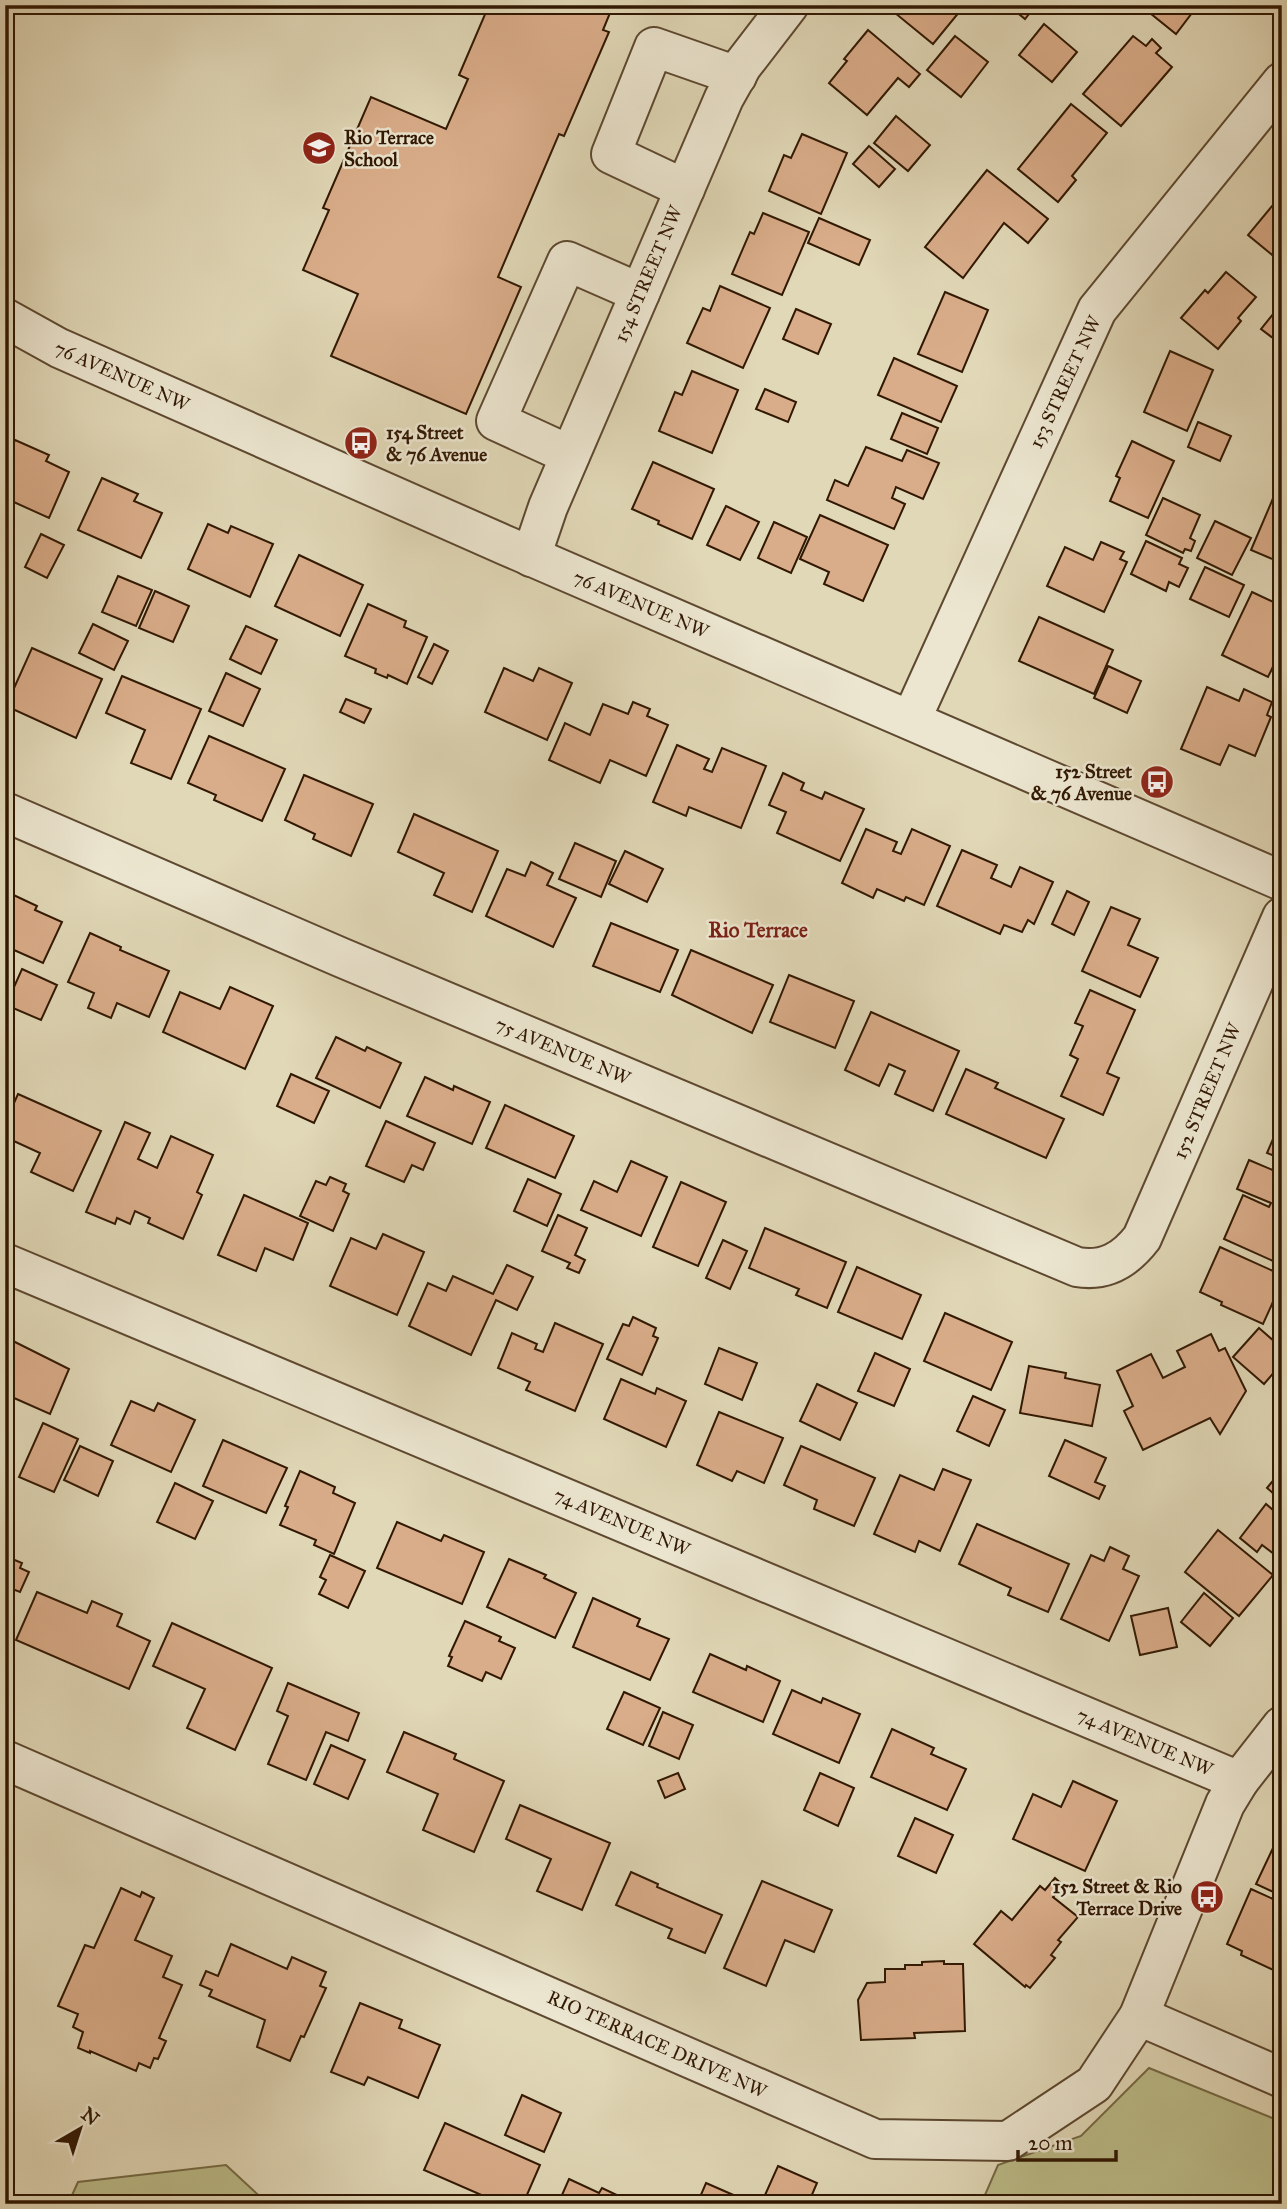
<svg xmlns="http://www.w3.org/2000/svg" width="1287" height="2209" viewBox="0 0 1287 2209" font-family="'IM FELL Great Primer',serif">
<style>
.green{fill:#bbbc89;stroke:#766a46;stroke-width:2}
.building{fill:#daad8a;stroke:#311803;stroke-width:2}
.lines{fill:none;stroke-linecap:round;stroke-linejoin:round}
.minor-casing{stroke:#5d4830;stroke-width:42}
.minor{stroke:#ece6d0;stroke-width:38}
.labels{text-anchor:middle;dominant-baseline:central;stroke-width:5;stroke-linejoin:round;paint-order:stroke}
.poi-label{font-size:19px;font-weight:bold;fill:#311803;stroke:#ece6d0;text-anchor:start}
.street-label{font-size:19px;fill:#311803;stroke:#ece6d0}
.neighbourhood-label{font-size:21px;font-weight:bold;fill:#7a1f14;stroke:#ece6d0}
</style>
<rect width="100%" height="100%" fill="#e1d8b7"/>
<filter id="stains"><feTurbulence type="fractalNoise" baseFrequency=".00286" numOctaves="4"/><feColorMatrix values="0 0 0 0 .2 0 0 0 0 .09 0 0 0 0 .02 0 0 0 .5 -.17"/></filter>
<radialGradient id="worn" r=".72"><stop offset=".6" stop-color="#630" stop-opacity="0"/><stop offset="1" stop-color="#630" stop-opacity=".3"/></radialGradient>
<g class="green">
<path d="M1149 2068 1282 2122V2204H981L998 2165 1081 2136Z"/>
<path d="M5 2158 11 2159 14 2204H5Z"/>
<path d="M226 2165 268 2204H68L78 2182Z"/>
</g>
<g class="building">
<path d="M489 5H592L610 13 603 30 609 32 564 136 559 134 498 277 521 287 466 414 331 356 358 294 303 270 329 210 323 208 371 97 446 129 468 79 459 75Z"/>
<path d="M902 5H965L933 44 895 13Z"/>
<path d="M1008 5H1036L1025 19Z"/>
<path d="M1140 5H1198L1176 34Z"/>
<path d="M1044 24 1077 52 1052 82 1019 55Z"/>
<path d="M868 30 920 74 909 87 898 78 867 115 829 83 847 61 844 59Z"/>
<path d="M955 36 988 62 961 97 927 70Z"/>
<path d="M1133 36 1146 46 1152 39 1161 48 1156 53 1172 67 1121 126 1083 94Z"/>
<path d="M1071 104 1107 133 1072 176 1076 180 1058 202 1018 169Z"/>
<path d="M896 116 930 145 908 171 874 143Z"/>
<path d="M802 134 847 153 821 214 769 191 784 155 791 158Z"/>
<path d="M869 146 895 169 879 187 853 164Z"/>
<path d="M987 170 1048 219 1028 243 1004 223 963 278 925 247Z"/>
<path d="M1282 194V263L1248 235Z"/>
<path d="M763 213 809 232 782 295 732 274 750 232 754 234Z"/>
<path d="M819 218 870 240 859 265 808 243Z"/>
<path d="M1226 272 1256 297 1238 318 1241 321 1218 349 1181 318 1205 290 1208 293Z"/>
<path d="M720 286 770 308 743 368 687 343 703 308 710 311Z"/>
<path d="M945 292 988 310 962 372 918 354Z"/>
<path d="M1282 303V345L1261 329Z"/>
<path d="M796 309 831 324 818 354 783 339Z"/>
<path d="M1170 351 1213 370 1187 431 1144 412Z"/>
<path d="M894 358 957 386 941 422 878 395Z"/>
<path d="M692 371 738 390 712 453 659 431 675 392 682 395Z"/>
<path d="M765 389 796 402 788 422 756 409Z"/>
<path d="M902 413 938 428 927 454 891 439Z"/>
<path d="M1198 422 1231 436 1220 461 1188 447Z"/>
<path d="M15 440 49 455 46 461 69 472 49 518 5 498V462Z"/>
<path d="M1132 441 1174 461 1148 518 1110 501 1120 478 1116 476Z"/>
<path d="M866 447 902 461 907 450 939 463 923 499 896 487 892 498 905 504 894 529 827 500 835 480 848 486Z"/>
<path d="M653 462 714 489 692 539 658 524 659 521 632 509Z"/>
<path d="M102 478 138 494 134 501 162 513 141 558 78 530Z"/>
<path d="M1277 489 1282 490V563L1251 550Z"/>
<path d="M1163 498 1200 515 1190 538 1195 541 1191 551 1185 549 1183 553 1146 535Z"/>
<path d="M726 506 759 522 740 560 707 545Z"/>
<path d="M820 515 888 545 863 601 824 584 829 572 800 559Z"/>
<path d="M1215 521 1251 538 1232 575 1197 558Z"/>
<path d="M774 522 807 537 791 573 758 558Z"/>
<path d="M208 524 228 533 231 526 273 544 250 597 188 569Z"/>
<path d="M41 534 64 545 47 578 25 567Z"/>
<path d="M1146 541 1182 558 1179 564 1188 568 1179 587 1169 582 1166 591 1131 574Z"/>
<path d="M1101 542 1124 552 1120 559 1127 562 1104 612 1047 586 1065 547 1093 560Z"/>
<path d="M299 555 363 585 340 636 275 606Z"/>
<path d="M1205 567 1244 585 1229 617 1190 599Z"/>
<path d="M118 576 152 590 136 626 102 612Z"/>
<path d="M155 591 189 606 173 642 139 628Z"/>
<path d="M1252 592 1282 606V648L1268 677 1222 655Z"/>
<path d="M368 604 406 621 404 627 427 637 407 684 388 675 387 678 375 673 376 669 345 656Z"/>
<path d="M1039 617 1113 650 1094 694 1019 661Z"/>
<path d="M93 624 128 641 114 670 79 653Z"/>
<path d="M246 626 277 640 261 674 230 659Z"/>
<path d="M5 638 13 642 5 660Z"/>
<path d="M434 644 448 651 432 684 418 677Z"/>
<path d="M32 648 102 679 76 738 6 706Z"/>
<path d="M1108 666 1141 681 1127 713 1094 698Z"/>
<path d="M504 668 533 681 539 668 572 683 547 740 485 712Z"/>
<path d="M226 673 260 689 243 726 209 711Z"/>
<path d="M122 676 201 709 171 779 131 763 145 730 106 713Z"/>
<path d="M1207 687 1239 701 1244 689 1272 702 1267 715 1271 717 1255 756 1229 745 1220 765 1181 749Z"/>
<path d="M346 699 371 709 364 723 340 712Z"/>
<path d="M633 702 650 709 647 716 668 725 646 776 610 760 600 783 549 760 565 723 590 735 603 704 628 714Z"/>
<path d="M209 736 285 769 262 821 214 800 216 795 188 783Z"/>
<path d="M677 745 709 759 704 769 712 772 722 748 766 766 741 828 689 807 686 816 653 802Z"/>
<path d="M783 773 804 783 801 790 822 799 825 792 864 809 840 861 777 833 786 812 769 805Z"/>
<path d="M304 775 373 804 351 856 313 839 315 834 285 820Z"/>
<path d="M414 814 498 851 472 912 434 895 444 873 398 852Z"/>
<path d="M866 829 897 842 893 851 901 854 912 829 950 846 924 905 906 897 904 901 877 889 873 898 842 883Z"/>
<path d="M575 843 616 861 601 897 559 879Z"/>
<path d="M962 850 997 865 991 878 1011 887 1020 867 1053 882 1034 924 1028 920 1022 932 1004 925 1000 934 937 906Z"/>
<path d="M625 851 663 869 647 902 609 884Z"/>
<path d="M531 862 553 873 547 885 576 898 553 947 486 916 507 869 525 876Z"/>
<path d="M5 891 37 906 35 910 62 922 43 963 5 946Z"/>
<path d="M1067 891 1089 902 1074 935 1052 924Z"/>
<path d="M1111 907 1140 919 1128 945 1158 958 1140 997 1082 971Z"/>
<path d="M611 923 678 950 660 992 593 966Z"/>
<path d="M90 933 121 947 120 950 169 971 149 1017 117 1003 111 1018 88 1008 94 993 68 982Z"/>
<path d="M691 950 773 985 752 1033 672 995Z"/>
<path d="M22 969 57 985 41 1020 6 1005Z"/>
<path d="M789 975 854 1001 835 1048 770 1022Z"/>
<path d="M230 987 273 1006 245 1069 163 1032 180 992 220 1009Z"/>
<path d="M1090 990 1135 1010 1107 1073 1119 1078 1103 1115 1061 1096 1078 1059 1070 1055 1083 1026 1075 1023Z"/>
<path d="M871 1012 959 1051 933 1111 895 1094 905 1071 889 1064 879 1086 845 1070Z"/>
<path d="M336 1037 365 1051 367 1047 401 1063 380 1108 316 1078Z"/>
<path d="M966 1069 998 1083 995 1088 1064 1119 1046 1158 946 1114Z"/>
<path d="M291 1074 329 1091 314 1123 277 1106Z"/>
<path d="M425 1077 453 1090 454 1086 490 1102 472 1144 407 1116Z"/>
<path d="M18 1094 101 1131 73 1191 31 1172 40 1153 5 1137V1123Z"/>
<path d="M505 1105 574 1136 555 1178 486 1148Z"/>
<path d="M1282 1118V1159L1267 1153Z"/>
<path d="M386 1121 435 1143 423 1170 412 1165 404 1182 366 1166Z"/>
<path d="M125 1122 150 1133 138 1159 157 1168 171 1136 213 1155 197 1192 202 1195 183 1239 148 1223 150 1218 135 1211 130 1224 117 1218 115 1224 86 1212Z"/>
<path d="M1249 1160 1282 1174 1276 1190 1282 1192V1265L1224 1239 1243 1195 1269 1207 1271 1203 1237 1189Z"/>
<path d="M631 1161 667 1177 641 1236 581 1210 594 1181 617 1192Z"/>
<path d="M330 1177 346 1184 343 1191 349 1194 333 1231 300 1216 316 1181 326 1185Z"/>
<path d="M528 1179 561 1194 547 1226 514 1211Z"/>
<path d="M681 1182 726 1202 698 1266 653 1247Z"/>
<path d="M244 1195 308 1223 293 1260 265 1248 256 1271 218 1255Z"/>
<path d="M558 1215 587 1228 575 1255 585 1260 579 1273 567 1268 570 1263 542 1251Z"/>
<path d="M765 1228 846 1262 827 1308 796 1295 799 1289 749 1268Z"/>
<path d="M383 1234 424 1252 397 1315 330 1286 351 1238 376 1249Z"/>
<path d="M723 1240 747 1251 730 1289 706 1278Z"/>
<path d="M1220 1247 1282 1275V1282L1263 1324 1221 1305 1222 1302 1200 1292Z"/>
<path d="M507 1265 533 1277 517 1310 496 1300 471 1355 409 1326 428 1283 446 1291 453 1276 493 1294Z"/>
<path d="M857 1267 921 1295 902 1339 838 1312Z"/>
<path d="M945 1313 1012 1342 991 1390 924 1361Z"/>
<path d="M633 1317 656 1328 653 1336 658 1338 642 1375 607 1359 623 1324 629 1326Z"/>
<path d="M555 1323 603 1344 575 1411 526 1390 530 1382 498 1368 512 1333 537 1344 535 1349 543 1352Z"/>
<path d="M1259 1328 1282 1348V1363L1264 1384 1233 1357Z"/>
<path d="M1211 1334 1219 1351 1225 1348 1246 1391 1220 1434 1210 1418 1143 1450 1124 1411 1133 1406 1117 1371 1151 1354 1163 1378 1185 1367 1177 1351Z"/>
<path d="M7 1338 69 1369 50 1414 5 1394Z"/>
<path d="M719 1348 757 1363 742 1400 705 1384Z"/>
<path d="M875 1353 910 1369 894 1406 858 1391Z"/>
<path d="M1029 1366 1066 1373 1065 1378 1100 1385 1092 1426 1020 1413Z"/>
<path d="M621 1379 655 1394 657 1388 686 1401 666 1447 604 1419Z"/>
<path d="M817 1384 857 1403 840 1440 800 1421Z"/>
<path d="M973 1396 1005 1410 989 1446 957 1431Z"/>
<path d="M131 1401 154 1411 158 1403 195 1420 171 1472 111 1445Z"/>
<path d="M719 1412 783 1438 764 1483 737 1471 732 1481 697 1465Z"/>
<path d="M43 1423 78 1439 54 1492 19 1477Z"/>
<path d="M223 1440 287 1468 266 1513 203 1486Z"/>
<path d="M1065 1440 1106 1458 1095 1482 1105 1486 1099 1499 1049 1476Z"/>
<path d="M80 1446 113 1461 98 1496 64 1480Z"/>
<path d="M801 1446 875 1478 854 1526 814 1509 817 1500 784 1485Z"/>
<path d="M943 1469 971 1480 940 1551 919 1541 915 1552 874 1534 900 1475 934 1490Z"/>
<path d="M300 1471 335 1487 333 1493 355 1503 334 1554 314 1545 316 1540 280 1525 288 1507 285 1506Z"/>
<path d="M1281 1471H1282V1560L1262 1545 1257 1552 1240 1538 1266 1504 1273 1510 1281 1500 1267 1488Z"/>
<path d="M175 1483 213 1501 195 1539 157 1522Z"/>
<path d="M397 1522 441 1541 444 1535 484 1552 462 1604 377 1568Z"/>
<path d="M977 1524 1069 1564 1048 1612 1008 1595 1011 1588 959 1564Z"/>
<path d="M1218 1530 1273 1575 1239 1616 1185 1572Z"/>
<path d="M1110 1547 1129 1556 1123 1569 1139 1576 1109 1641 1061 1619 1091 1555 1104 1561Z"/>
<path d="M330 1555 365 1571 348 1608 319 1594 326 1580 320 1577Z"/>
<path d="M5 1556 22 1563 20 1568 29 1572 20 1592 10 1588 5 1599Z"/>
<path d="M509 1559 546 1575 544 1578 576 1593 555 1638 487 1607Z"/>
<path d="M37 1592 87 1613 92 1601 122 1614 117 1626 150 1641 129 1689 16 1640Z"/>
<path d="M1204 1593 1233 1618 1210 1646 1181 1622Z"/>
<path d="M593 1598 640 1619 637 1626 669 1639 650 1680 573 1647Z"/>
<path d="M1168 1608 1177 1647 1140 1655 1131 1616Z"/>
<path d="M465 1621 501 1637 499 1641 515 1648 501 1679 486 1672 482 1681 448 1666 452 1657 449 1656Z"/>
<path d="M172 1623 272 1668 235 1750 187 1728 205 1689 153 1666Z"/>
<path d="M710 1654 746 1670 747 1666 780 1681 763 1722 693 1692Z"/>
<path d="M288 1683 359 1713 348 1741 326 1732 306 1780 268 1764 288 1716 277 1711Z"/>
<path d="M792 1690 821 1703 823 1698 860 1714 839 1763 773 1734Z"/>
<path d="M624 1692 660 1708 643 1745 607 1729Z"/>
<path d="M663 1712 693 1725 679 1759 649 1746Z"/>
<path d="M892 1729 934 1748 931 1754 966 1769 947 1810 871 1777Z"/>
<path d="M404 1732 456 1754 454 1759 504 1781 474 1852 423 1830 438 1794 387 1772Z"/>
<path d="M331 1745 365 1760 348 1799 314 1784Z"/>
<path d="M678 1773 685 1789 665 1798 658 1781Z"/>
<path d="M820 1773 854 1788 838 1826 804 1810Z"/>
<path d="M1073 1781 1117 1801 1085 1871 1013 1839 1033 1794 1061 1807Z"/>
<path d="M520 1805 610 1843 582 1910 537 1891 551 1859 506 1839Z"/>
<path d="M915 1818 953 1835 936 1873 898 1856Z"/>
<path d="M1273 1848 1282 1852V1896L1256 1884Z"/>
<path d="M631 1872 658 1884 657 1887 722 1915 705 1953 668 1938 672 1929 616 1905Z"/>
<path d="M1055 1878 1063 1885 1053 1897 1078 1917 1058 1940 1061 1942 1051 1955 1055 1958 1030 1988 1026 1985 1025 1987 974 1944 1001 1911 1012 1920 1040 1886 1045 1890Z"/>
<path d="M762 1881 832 1910 814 1952 785 1940 766 1986 724 1968Z"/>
<path d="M121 1888 140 1897 142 1892 154 1898 135 1940 172 1956 163 1977 182 1985 159 2038 166 2041 158 2059 154 2058 150 2068 139 2063 136 2071 90 2051V2053L78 2048 83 2032 73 2027 78 2014 58 2006 85 1945 94 1948Z"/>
<path d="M1251 1889 1282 1903V1974L1241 1955 1242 1951 1227 1944Z"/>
<path d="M231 1944 287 1969 292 1957 326 1972 320 1986 326 1988 304 2037 301 2036 290 2061 257 2047 265 2020 209 1996 212 1990 200 1985 206 1971 218 1976Z"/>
<path d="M944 1961V1964H963L965 2031 914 2033 915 2038 861 2040 858 2000 867 1983 885 1982V1969H905V1965H922V1962Z"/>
<path d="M360 2003 402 2020 399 2028 440 2045 418 2098 368 2077 364 2085 331 2072Z"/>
<path d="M522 2095 561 2113 544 2152 505 2135Z"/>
<path d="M445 2123 540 2165 523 2204H502L424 2170Z"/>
<path d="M778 2166 817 2183 808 2204H761Z"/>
<path d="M569 2179 599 2193 602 2188 621 2197 618 2202 622 2204H558Z"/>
<path d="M706 2183 754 2204H697Z"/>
</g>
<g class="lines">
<g class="minor-casing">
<g id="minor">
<path d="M685 189 611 154 654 47 737 76"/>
<path d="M5 318 59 348 507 546 1282 881"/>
<path d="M570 455 496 421 567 261 640 293"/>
<path d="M531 557 548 507 724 98 742 66 789 5"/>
<path d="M911 720 1097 310 1282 82"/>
<path d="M5 812 340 957 1077 1267C1105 1272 1125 1260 1142 1238L1282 917"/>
<path d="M5 1263 1239 1781"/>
<path d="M5 1760 875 2139 1008 2141 1094 2084 1139 2016 1225 1804 1239 1781 1282 1726"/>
<path d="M1139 2016 1282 2078"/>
</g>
</g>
<use href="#minor" class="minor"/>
</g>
<defs>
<g id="school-disc" transform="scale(1.75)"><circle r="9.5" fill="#8f2418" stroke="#ece6d0"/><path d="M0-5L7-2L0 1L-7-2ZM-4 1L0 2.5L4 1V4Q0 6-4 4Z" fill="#fff"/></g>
<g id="bus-disc" transform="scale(1.75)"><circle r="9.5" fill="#8f2418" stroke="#ece6d0"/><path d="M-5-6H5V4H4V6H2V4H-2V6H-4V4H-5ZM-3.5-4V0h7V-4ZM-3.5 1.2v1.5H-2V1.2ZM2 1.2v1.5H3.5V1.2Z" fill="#fff"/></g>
</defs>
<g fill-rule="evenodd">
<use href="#school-disc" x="319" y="148"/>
<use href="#bus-disc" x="361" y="443"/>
<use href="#bus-disc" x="1157" y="782"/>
<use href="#bus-disc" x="1207" y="1897"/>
</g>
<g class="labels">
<g class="poi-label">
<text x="344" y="137">Rio Terrace<tspan x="344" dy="22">School</tspan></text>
<text x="386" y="432">154 Street<tspan x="386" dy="22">&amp; 76 Avenue</tspan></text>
<text x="1132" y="771" text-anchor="end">152 Street<tspan x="1132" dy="22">&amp; 76 Avenue</tspan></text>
<text x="1182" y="1886" text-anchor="end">152 Street &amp; Rio<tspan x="1182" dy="22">Terrace Drive</tspan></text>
</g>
<g class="street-label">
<text transform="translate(648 274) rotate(-67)">154 STREET NW</text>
<text transform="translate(122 376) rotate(24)">76 AVENUE NW</text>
<text transform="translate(1065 382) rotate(-65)">153 STREET NW</text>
<text transform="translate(641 604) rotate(23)">76 AVENUE NW</text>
<text transform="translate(563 1051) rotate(23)">75 AVENUE NW</text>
<text transform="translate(1207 1091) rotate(-67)">152 STREET NW</text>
<text transform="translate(622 1522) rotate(23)">74 AVENUE NW</text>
<text transform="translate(1145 1742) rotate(23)">74 AVENUE NW</text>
<text transform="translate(657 2044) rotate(24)">RIO TERRACE DRIVE NW</text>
</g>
<g class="neighbourhood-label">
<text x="758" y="930">Rio Terrace</text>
</g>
</g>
<rect width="1287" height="2209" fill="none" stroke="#e1d8b7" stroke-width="28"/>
<rect x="7" y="7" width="1273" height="2195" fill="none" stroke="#311803" stroke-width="3.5"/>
<rect x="14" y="14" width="1259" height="2181" fill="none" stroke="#311803" stroke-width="2"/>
<g transform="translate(80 2129) rotate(39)" stroke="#ece6d0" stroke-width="5" paint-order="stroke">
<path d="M0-5L12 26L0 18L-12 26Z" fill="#311803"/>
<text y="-10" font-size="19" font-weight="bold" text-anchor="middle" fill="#311803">N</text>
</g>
<path d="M1018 2150v10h98v-10" fill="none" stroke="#311803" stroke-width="3.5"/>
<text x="1028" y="2150" font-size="21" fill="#311803" stroke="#ece6d0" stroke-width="5" paint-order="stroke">20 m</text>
<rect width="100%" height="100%" filter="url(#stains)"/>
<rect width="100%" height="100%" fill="url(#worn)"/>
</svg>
